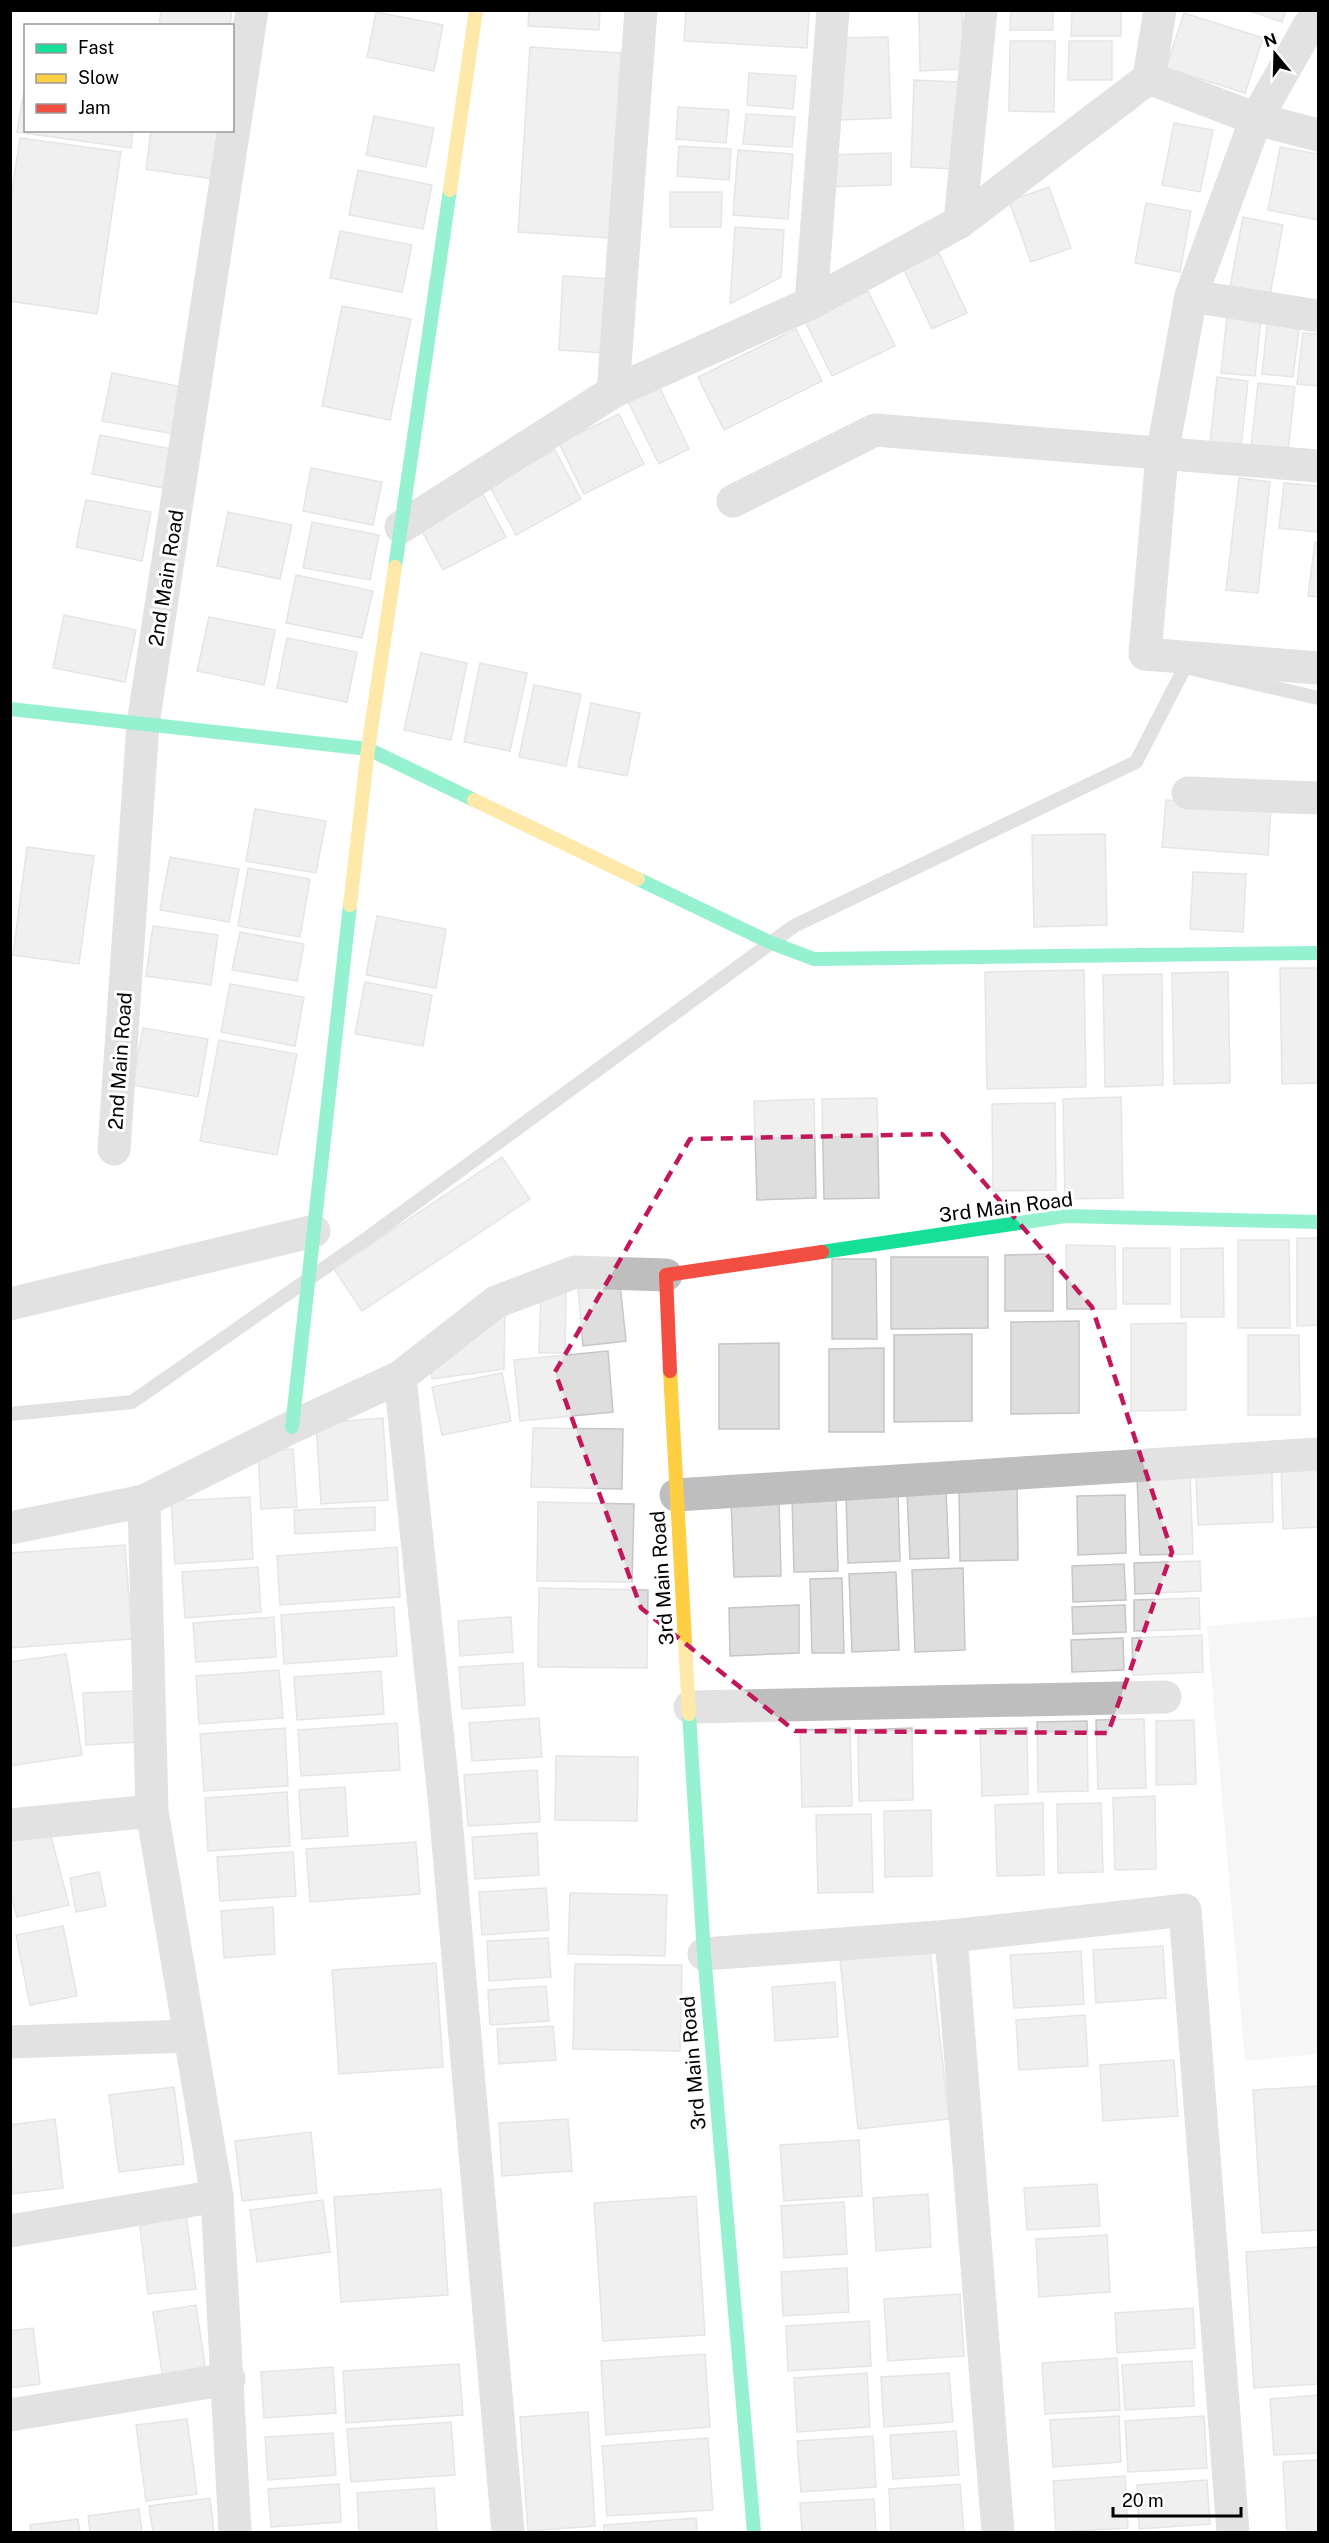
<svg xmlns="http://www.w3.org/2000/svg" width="1329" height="2543" viewBox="0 0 1329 2543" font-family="'Public Sans',sans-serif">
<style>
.green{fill:#ebebeb}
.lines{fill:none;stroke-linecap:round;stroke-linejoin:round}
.stream{stroke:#bdbdbd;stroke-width:14}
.building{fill:#dedede;stroke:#c6c6c6;stroke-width:1.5}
.street{stroke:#bebebe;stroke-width:33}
.fast{stroke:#16e098;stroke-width:14}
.slow{stroke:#ffcf43;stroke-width:14}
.jam{stroke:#f24e42;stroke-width:14}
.marked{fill:none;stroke:#c2185b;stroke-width:4.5;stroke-dasharray:12 8;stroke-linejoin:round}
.labels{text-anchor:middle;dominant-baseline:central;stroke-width:6;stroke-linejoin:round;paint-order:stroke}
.street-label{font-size:20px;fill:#000;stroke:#fff}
</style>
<rect width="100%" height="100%" fill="#fff"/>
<path class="green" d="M1318 1616V2054L1245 2061 1207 1626Z"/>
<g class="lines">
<path class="stream" d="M10 1414 132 1402 369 1237 794 926 1136 762 1185 667 1318 698"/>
</g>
<g class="building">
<path d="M161 10H232L230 26H159Z"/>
<path d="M529 10H600L599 30 528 26Z"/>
<path d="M686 10H809L807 48 684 41Z"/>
<path d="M919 10H962L964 69 920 71Z"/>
<path d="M1011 10H1053V30H1010Z"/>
<path d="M1072 10H1121V36H1071Z"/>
<path d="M1247 10H1286L1282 22Z"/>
<path d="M376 12 443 25 434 71 367 57Z"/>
<path d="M1184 13 1263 38 1245 93 1166 68Z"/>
<path d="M888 37 891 118 840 120 838 38Z"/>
<path d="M1010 41H1055L1054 112 1009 111Z"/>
<path d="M1069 41H1112V80H1068Z"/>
<path d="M530 47 621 53 609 238 518 232Z"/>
<path d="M749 73 796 76 793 109 747 105Z"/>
<path d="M26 79V130H133L131 148 17 132Z"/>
<path d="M914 80 959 82 956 169 911 167Z"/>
<path d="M678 107 729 110 726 143 676 139Z"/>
<path d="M746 114 795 117 792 147 743 144Z"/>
<path d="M374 116 434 128 426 167 366 155Z"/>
<path d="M1174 123 1213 130 1200 192 1162 185Z"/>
<path d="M151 130H221L213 179 146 169Z"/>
<path d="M20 138 121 152 97 314 10 301V204Z"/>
<path d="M679 146 731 149 729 180 677 176Z"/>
<path d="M1280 147 1318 154V220L1268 210Z"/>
<path d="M738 150 793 154 788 219 733 215Z"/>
<path d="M891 153V185L825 187V155Z"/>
<path d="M358 170 432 185 423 229 349 215Z"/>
<path d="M1049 187 1071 248 1031 262 1009 201Z"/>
<path d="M670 192H722L721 227H670Z"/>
<path d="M1146 203 1191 211 1180 272 1135 263Z"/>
<path d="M1243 217 1283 225 1270 295 1230 287Z"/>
<path d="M735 227 784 230 781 277 730 304Z"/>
<path d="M340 231 412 245 402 292 330 278Z"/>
<path d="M939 253 967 313 932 329 904 270Z"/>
<path d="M563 276 609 279 604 353 559 350Z"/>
<path d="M868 291 895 346 832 376 805 321Z"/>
<path d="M342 306 411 319 390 420 322 406Z"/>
<path d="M1227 315 1261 319 1255 376 1221 373Z"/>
<path d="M1268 318 1300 321 1293 377 1262 374Z"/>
<path d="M796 329 822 381 724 430 698 377Z"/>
<path d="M1303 333 1318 334V386L1297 384Z"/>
<path d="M112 373 183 387 173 434 102 421Z"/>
<path d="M1217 377 1248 381 1241 446 1210 442Z"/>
<path d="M1258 383 1295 387 1288 452 1251 447Z"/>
<path d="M658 384 689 449 659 464 627 399Z"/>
<path d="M619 414 644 464 584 494 559 443Z"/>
<path d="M100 435 172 449 164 488 92 474Z"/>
<path d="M555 450 581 499 516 535 489 485Z"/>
<path d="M311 468 382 482 373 525 303 511Z"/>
<path d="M1239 478 1270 482 1258 593 1226 590Z"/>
<path d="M1284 483 1318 486V532L1279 528Z"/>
<path d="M479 487 506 537 443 570 416 520Z"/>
<path d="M86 500 151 512 142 561 76 547Z"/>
<path d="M228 512 292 525 280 579 217 566Z"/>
<path d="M312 522 379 535 370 580 303 568Z"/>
<path d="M1315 542H1318V597L1308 596Z"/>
<path d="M296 575 373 591 362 638 286 623Z"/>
<path d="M64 615 136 630 125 682 53 668Z"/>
<path d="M209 617 275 630 264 685 197 671Z"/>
<path d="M287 638 357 652 347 702 277 688Z"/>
<path d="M421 653 467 663 451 740 404 730Z"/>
<path d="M480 663 527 673 510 751 464 742Z"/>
<path d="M534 685 581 694 566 766 519 757Z"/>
<path d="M591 703 640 713 627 776 578 767Z"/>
<path d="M1166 800 1271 807 1268 855 1162 847Z"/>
<path d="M255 809 326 821 316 873 246 861Z"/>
<path d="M1105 834 1107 925 1034 927 1032 835Z"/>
<path d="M27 847 94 856 79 964 13 955Z"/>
<path d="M170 857 239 869 229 922 160 910Z"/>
<path d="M248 868 310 879 300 937 238 926Z"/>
<path d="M1193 872 1246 874 1243 932 1190 929Z"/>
<path d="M377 916 446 929 436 988 366 975Z"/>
<path d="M153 926 218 935 211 985 146 976Z"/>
<path d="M240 932 304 944 297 981 232 970Z"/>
<path d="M1280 968H1318V1083L1282 1084Z"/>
<path d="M1084 970 1086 1087 987 1089 985 972Z"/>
<path d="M1228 972 1230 1083 1174 1084 1172 973Z"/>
<path d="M1162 974 1163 1085 1105 1087 1103 975Z"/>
<path d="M365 982 432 995 423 1046 355 1034Z"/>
<path d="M230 984 304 997 295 1046 221 1032Z"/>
<path d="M143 1028 208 1039 198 1097 132 1085Z"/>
<path d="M219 1040 297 1054 277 1155 200 1141Z"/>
<path d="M1121 1097 1123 1198 1065 1199 1063 1099Z"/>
<path d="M877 1098 879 1198 824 1199 822 1099Z"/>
<path d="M814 1099 816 1198 757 1200 754 1101Z"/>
<path d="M1055 1103 1056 1190 993 1191 992 1104Z"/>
<path d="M502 1157 530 1199 362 1311 334 1269Z"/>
<path d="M1297 1238H1318V1325L1297 1326Z"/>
<path d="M1238 1240H1289L1290 1328H1238Z"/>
<path d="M1066 1245 1115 1246 1116 1309H1067Z"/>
<rect x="1123" y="1248" width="47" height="56"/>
<path d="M1223 1248 1224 1317H1181V1249Z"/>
<path d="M1053 1254V1311H1005V1255Z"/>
<path d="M891 1257H988V1328L891 1329Z"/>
<path d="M832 1259H876L877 1339H832Z"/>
<path d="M620 1284 626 1341 583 1346 578 1288Z"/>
<path d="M541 1292H566L565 1353H539Z"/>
<path d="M505 1312 504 1369 432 1379 430 1359Z"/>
<path d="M1079 1321V1413L1011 1414V1322Z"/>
<path d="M1186 1323V1410L1131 1411V1324Z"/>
<path d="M972 1334V1421L894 1422V1335Z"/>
<path d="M1248 1335H1299L1300 1415H1248Z"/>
<path d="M779 1343V1429H719V1344Z"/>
<path d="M884 1348V1432H829V1349Z"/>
<path d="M608 1351 613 1412 520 1421 514 1360Z"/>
<path d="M502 1373 511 1421 442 1435 432 1387Z"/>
<path d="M383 1418 388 1500 321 1504 316 1423Z"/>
<path d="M533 1428 623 1429 622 1489 531 1487Z"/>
<path d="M293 1449 297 1507 261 1509 258 1451Z"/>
<path d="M1318 1466V1527L1283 1529 1281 1467Z"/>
<path d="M1272 1472 1273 1522 1198 1525 1196 1476Z"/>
<path d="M1190 1473 1193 1554 1140 1555 1137 1476Z"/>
<path d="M1017 1481 1018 1560 960 1561 959 1483Z"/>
<path d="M946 1491 949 1558 910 1559 907 1492Z"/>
<path d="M898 1492 900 1561 848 1563 846 1494Z"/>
<path d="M836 1495 838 1571 794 1572 792 1497Z"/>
<path d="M1125 1495 1126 1553 1078 1555 1077 1496Z"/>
<path d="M250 1497 253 1559 175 1564 171 1501Z"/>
<path d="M779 1498 781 1576 734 1577 731 1500Z"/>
<path d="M538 1502 634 1504 632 1582 537 1581Z"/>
<path d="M375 1507V1530L295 1534 294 1510Z"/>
<path d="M125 1545 132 1639 10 1648V1553Z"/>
<path d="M397 1547 400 1597 280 1605 277 1556Z"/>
<path d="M1200 1561 1201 1591 1135 1594 1134 1563Z"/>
<path d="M1124 1564 1126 1600 1073 1602 1072 1566Z"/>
<path d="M258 1567 261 1612 185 1618 182 1572Z"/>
<path d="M963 1568 965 1650 915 1652 912 1570Z"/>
<path d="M896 1572 899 1650 852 1652 849 1574Z"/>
<path d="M842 1578 844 1653H812L810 1579Z"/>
<path d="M539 1588 648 1590 647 1668 538 1667Z"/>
<path d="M1199 1598 1200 1629 1134 1631V1600Z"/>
<path d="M799 1605V1653L730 1656 729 1608Z"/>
<path d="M1125 1605 1126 1632 1073 1634 1072 1607Z"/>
<path d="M394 1607 397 1656 284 1664 281 1615Z"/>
<path d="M274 1617 276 1657 196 1662 193 1623Z"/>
<path d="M511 1617 513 1652 460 1656 458 1621Z"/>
<path d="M1202 1635 1203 1672 1133 1675 1132 1638Z"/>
<path d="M1123 1638 1124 1670 1072 1672 1071 1640Z"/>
<path d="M66 1654 82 1755 10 1766V1662Z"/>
<path d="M523 1663 525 1705 462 1709 459 1667Z"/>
<path d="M279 1670 283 1718 199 1724 196 1676Z"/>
<path d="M381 1671 384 1714 297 1720 294 1677Z"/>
<path d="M137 1691 139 1742 86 1745 83 1693Z"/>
<path d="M539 1718 542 1757 472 1761 469 1723Z"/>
<path d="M1144 1719 1146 1788 1098 1789 1096 1720Z"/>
<path d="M1194 1720 1196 1784 1156 1785V1721Z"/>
<path d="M1087 1721 1088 1791 1038 1792 1037 1722Z"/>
<path d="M397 1723 400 1770 301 1776 298 1730Z"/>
<path d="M285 1728 288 1786 204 1791 200 1734Z"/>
<path d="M850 1728 852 1806 802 1807 800 1730Z"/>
<path d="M912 1728 913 1800 859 1801 858 1730Z"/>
<path d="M1027 1728 1028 1794 982 1796 980 1729Z"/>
<path d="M556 1756 638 1757 637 1821 555 1820Z"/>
<path d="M537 1770 540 1822 468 1826 464 1775Z"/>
<path d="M345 1787 348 1836 302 1839 299 1790Z"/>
<path d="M287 1792 290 1846 208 1851 205 1798Z"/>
<path d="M1155 1796 1156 1869 1115 1870 1113 1798Z"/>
<path d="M1043 1803 1044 1875 997 1876 995 1805Z"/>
<path d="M1101 1803 1103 1872 1058 1873 1057 1804Z"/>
<path d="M931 1810 932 1876 885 1877 884 1811Z"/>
<path d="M871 1814 873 1892 818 1893 816 1815Z"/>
<path d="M49 1829 69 1905 17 1917 10 1892V1839Z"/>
<path d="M537 1833 539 1875 475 1879 472 1837Z"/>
<path d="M416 1842 420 1894 310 1902 306 1849Z"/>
<path d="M293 1852 296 1896 220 1901 217 1857Z"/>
<path d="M99 1872 106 1906 76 1912 70 1878Z"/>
<path d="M546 1888 549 1930 482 1935 479 1892Z"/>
<path d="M570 1893 667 1895 665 1956 568 1954Z"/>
<path d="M273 1907 275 1954 224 1958 221 1911Z"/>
<path d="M63 1926 77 1996 30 2005 16 1935Z"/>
<path d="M548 1938 551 1977 489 1981 487 1941Z"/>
<path d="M1163 1946 1166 1998 1096 2003 1093 1950Z"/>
<path d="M930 1950 949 2119 858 2129 840 1960Z"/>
<path d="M1081 1951 1084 2004 1014 2008 1010 1955Z"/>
<path d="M436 1963 443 2067 339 2074 332 1970Z"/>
<path d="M575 1964 682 1965 680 2051 573 2049Z"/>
<path d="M835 1982 838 2037 775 2041 772 1987Z"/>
<path d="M546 1986 549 2021 490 2025 488 1990Z"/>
<path d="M1085 2015 1088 2066 1019 2070 1016 2020Z"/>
<path d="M553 2026 556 2060 499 2064 497 2029Z"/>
<path d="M1174 2060 1178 2116 1103 2121 1100 2065Z"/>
<path d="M1318 2086V2230L1262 2233 1253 2090Z"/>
<path d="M174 2087 184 2164 119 2172 109 2095Z"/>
<path d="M55 2119 63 2188 12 2194 10 2125Z"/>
<path d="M568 2119 572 2171 502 2176 499 2123Z"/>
<path d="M311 2132 317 2193 242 2201 235 2141Z"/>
<path d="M859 2140 862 2196 784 2201 780 2145Z"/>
<path d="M1097 2184 1100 2226 1027 2230 1024 2188Z"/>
<path d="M441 2189 448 2295 341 2302 334 2197Z"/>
<path d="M928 2194 931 2247 876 2251 873 2198Z"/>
<path d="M696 2196 705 2335 603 2341 594 2203Z"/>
<path d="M323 2200 330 2252 257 2262 250 2210Z"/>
<path d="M844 2202 847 2254 784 2258 781 2206Z"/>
<path d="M186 2214 196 2289 148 2294 139 2220Z"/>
<path d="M1107 2235 1110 2292 1039 2297 1036 2239Z"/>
<path d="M1318 2247V2384L1254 2388 1246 2252Z"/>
<path d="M847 2268 849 2312 783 2316 781 2272Z"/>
<path d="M960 2294 964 2356 888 2361 884 2299Z"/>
<path d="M196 2305 206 2372 163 2379 153 2312Z"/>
<path d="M1193 2308 1195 2348 1117 2353 1115 2313Z"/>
<path d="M869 2321 871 2366 788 2371 786 2326Z"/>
<path d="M33 2328 40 2384 10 2388V2331Z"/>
<path d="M705 2354 710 2427 606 2435 601 2361Z"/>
<path d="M1117 2358 1120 2410 1045 2414 1042 2363Z"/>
<path d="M1192 2361 1194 2406 1125 2410 1122 2365Z"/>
<path d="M459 2364 463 2415 346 2423 343 2371Z"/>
<path d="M333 2367 336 2413 264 2418 261 2372Z"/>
<path d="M867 2373 870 2427 797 2432 794 2378Z"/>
<path d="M949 2373 953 2422 884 2427 881 2377Z"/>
<path d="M1318 2395V2453L1274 2455 1270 2399Z"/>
<path d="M588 2412 595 2526 528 2531 520 2417Z"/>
<path d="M1119 2416 1121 2462 1053 2467 1050 2420Z"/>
<path d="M1204 2416 1207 2468 1128 2472 1125 2421Z"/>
<path d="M187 2419 197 2494 146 2501 136 2425Z"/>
<path d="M451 2422 455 2475 351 2482 347 2429Z"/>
<path d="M956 2431 959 2475 893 2479 890 2435Z"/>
<path d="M333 2433 336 2475 268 2480 265 2437Z"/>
<path d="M873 2436 876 2487 801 2492 797 2441Z"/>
<path d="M708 2438 713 2510 607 2516 602 2446Z"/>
<path d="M1318 2460V2531L1287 2532 1283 2462Z"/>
<path d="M1125 2476 1128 2528 1056 2532 1053 2481Z"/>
<path d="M1207 2480 1210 2524 1139 2529 1137 2485Z"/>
<path d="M339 2484 341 2522 271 2527 268 2489Z"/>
<path d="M960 2484 964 2532H891L889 2489Z"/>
<path d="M434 2488 437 2532H359L357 2493Z"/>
<path d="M210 2498 214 2532H153L149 2506Z"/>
<path d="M874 2499 876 2532H802L800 2503Z"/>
<path d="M139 2509 142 2532H90L88 2516Z"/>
<path d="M696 2518 697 2532H604V2525Z"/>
<path d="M78 2519 80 2532H31L30 2525Z"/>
</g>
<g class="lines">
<g class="street">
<path d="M1318 10 1256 119 1191 296 1162 455 1145 654 1318 668"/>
<path d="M1149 78 1256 119 1318 135"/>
<path d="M960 222 981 10"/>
<path d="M1191 296 1318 316"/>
<path d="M811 303 833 10"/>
<path d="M613 392 641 10"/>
<path d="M733 501 875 430 1318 466"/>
<path d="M401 527 613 392 811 303 960 222 1149 78 1160 10"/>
<path d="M1188 793 1318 798"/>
<path d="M114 1149 143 724 252 10"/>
<path d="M10 1304 314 1231"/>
<path d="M400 1377 445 1807 508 2532"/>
<path d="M676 1495 1318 1454"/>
<path d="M144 1501 292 1427 400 1377 496 1302 575 1272 666 1275"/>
<path d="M10 1528 144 1501 152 1811 217 2196 235 2532"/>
<path d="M690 1707 1165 1697"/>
<path d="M10 1825 152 1811"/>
<path d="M951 1936 998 2532"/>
<path d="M704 1954 951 1936 1185 1910 1233 2532"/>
<path d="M10 2042 189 2036"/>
<path d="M10 2231 217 2196"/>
<path d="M10 2415 229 2379"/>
</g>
<g class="fast">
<path d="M395 567 450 190"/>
<path d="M10 709 368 749 474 800"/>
<path d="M638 879 769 942 814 959 1318 953"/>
<path d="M822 1252 1066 1216 1318 1222"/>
<path d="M292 1427 350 905"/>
<path d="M689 1714 704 1954 754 2532"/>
</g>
<g class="slow">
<path d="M450 190 476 10"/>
<path d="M474 800 638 879"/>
<path d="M350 905 368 749 395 567"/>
<path d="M670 1371 689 1714"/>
</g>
<path class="jam" d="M670 1371 666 1275 822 1252"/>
</g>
<path d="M0 0H1329V2543H0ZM942 1134 1092 1307 1172 1552 1108 1733 795 1731 641 1608 555 1372 690 1139Z" fill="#fff" fill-opacity=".55" fill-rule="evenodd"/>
<path class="marked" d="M942 1134 1092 1307 1172 1552 1108 1733 795 1731 641 1608 555 1372 690 1139Z"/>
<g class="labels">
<g class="street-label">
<text transform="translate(166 578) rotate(-81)">2nd Main Road</text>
<text transform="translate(120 1061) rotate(-86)">2nd Main Road</text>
<text transform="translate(1006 1207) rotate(-7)">3rd Main Road</text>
<text transform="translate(662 1578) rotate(-94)">3rd Main Road</text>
<text transform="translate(693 2063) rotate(-95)">3rd Main Road</text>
</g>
</g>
<rect width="1329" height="2543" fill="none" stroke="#000000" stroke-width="24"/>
<rect x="24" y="24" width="210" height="108" fill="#ffffff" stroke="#999999" stroke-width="1.5"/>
<rect x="36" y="44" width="30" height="9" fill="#16e098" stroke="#999999" stroke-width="1.5"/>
<text x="78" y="54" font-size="18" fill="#000000">Fast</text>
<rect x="36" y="74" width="30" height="9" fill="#ffcf43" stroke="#999999" stroke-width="1.5"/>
<text x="78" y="84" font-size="18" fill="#000000">Slow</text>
<rect x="36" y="104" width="30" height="9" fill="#f24e42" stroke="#999999" stroke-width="1.5"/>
<text x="78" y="114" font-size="18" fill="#000000">Jam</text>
<g transform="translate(1275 54) rotate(341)" stroke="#ffffff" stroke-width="4.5" paint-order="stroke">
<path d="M0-4.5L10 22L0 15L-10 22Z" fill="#000000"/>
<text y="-9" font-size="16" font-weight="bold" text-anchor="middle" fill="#000000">N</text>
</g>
<path d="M1113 2507v9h128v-9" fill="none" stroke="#000000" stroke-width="3"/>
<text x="1122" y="2507" font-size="18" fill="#000000" stroke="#ffffff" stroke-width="4.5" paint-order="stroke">20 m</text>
</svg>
